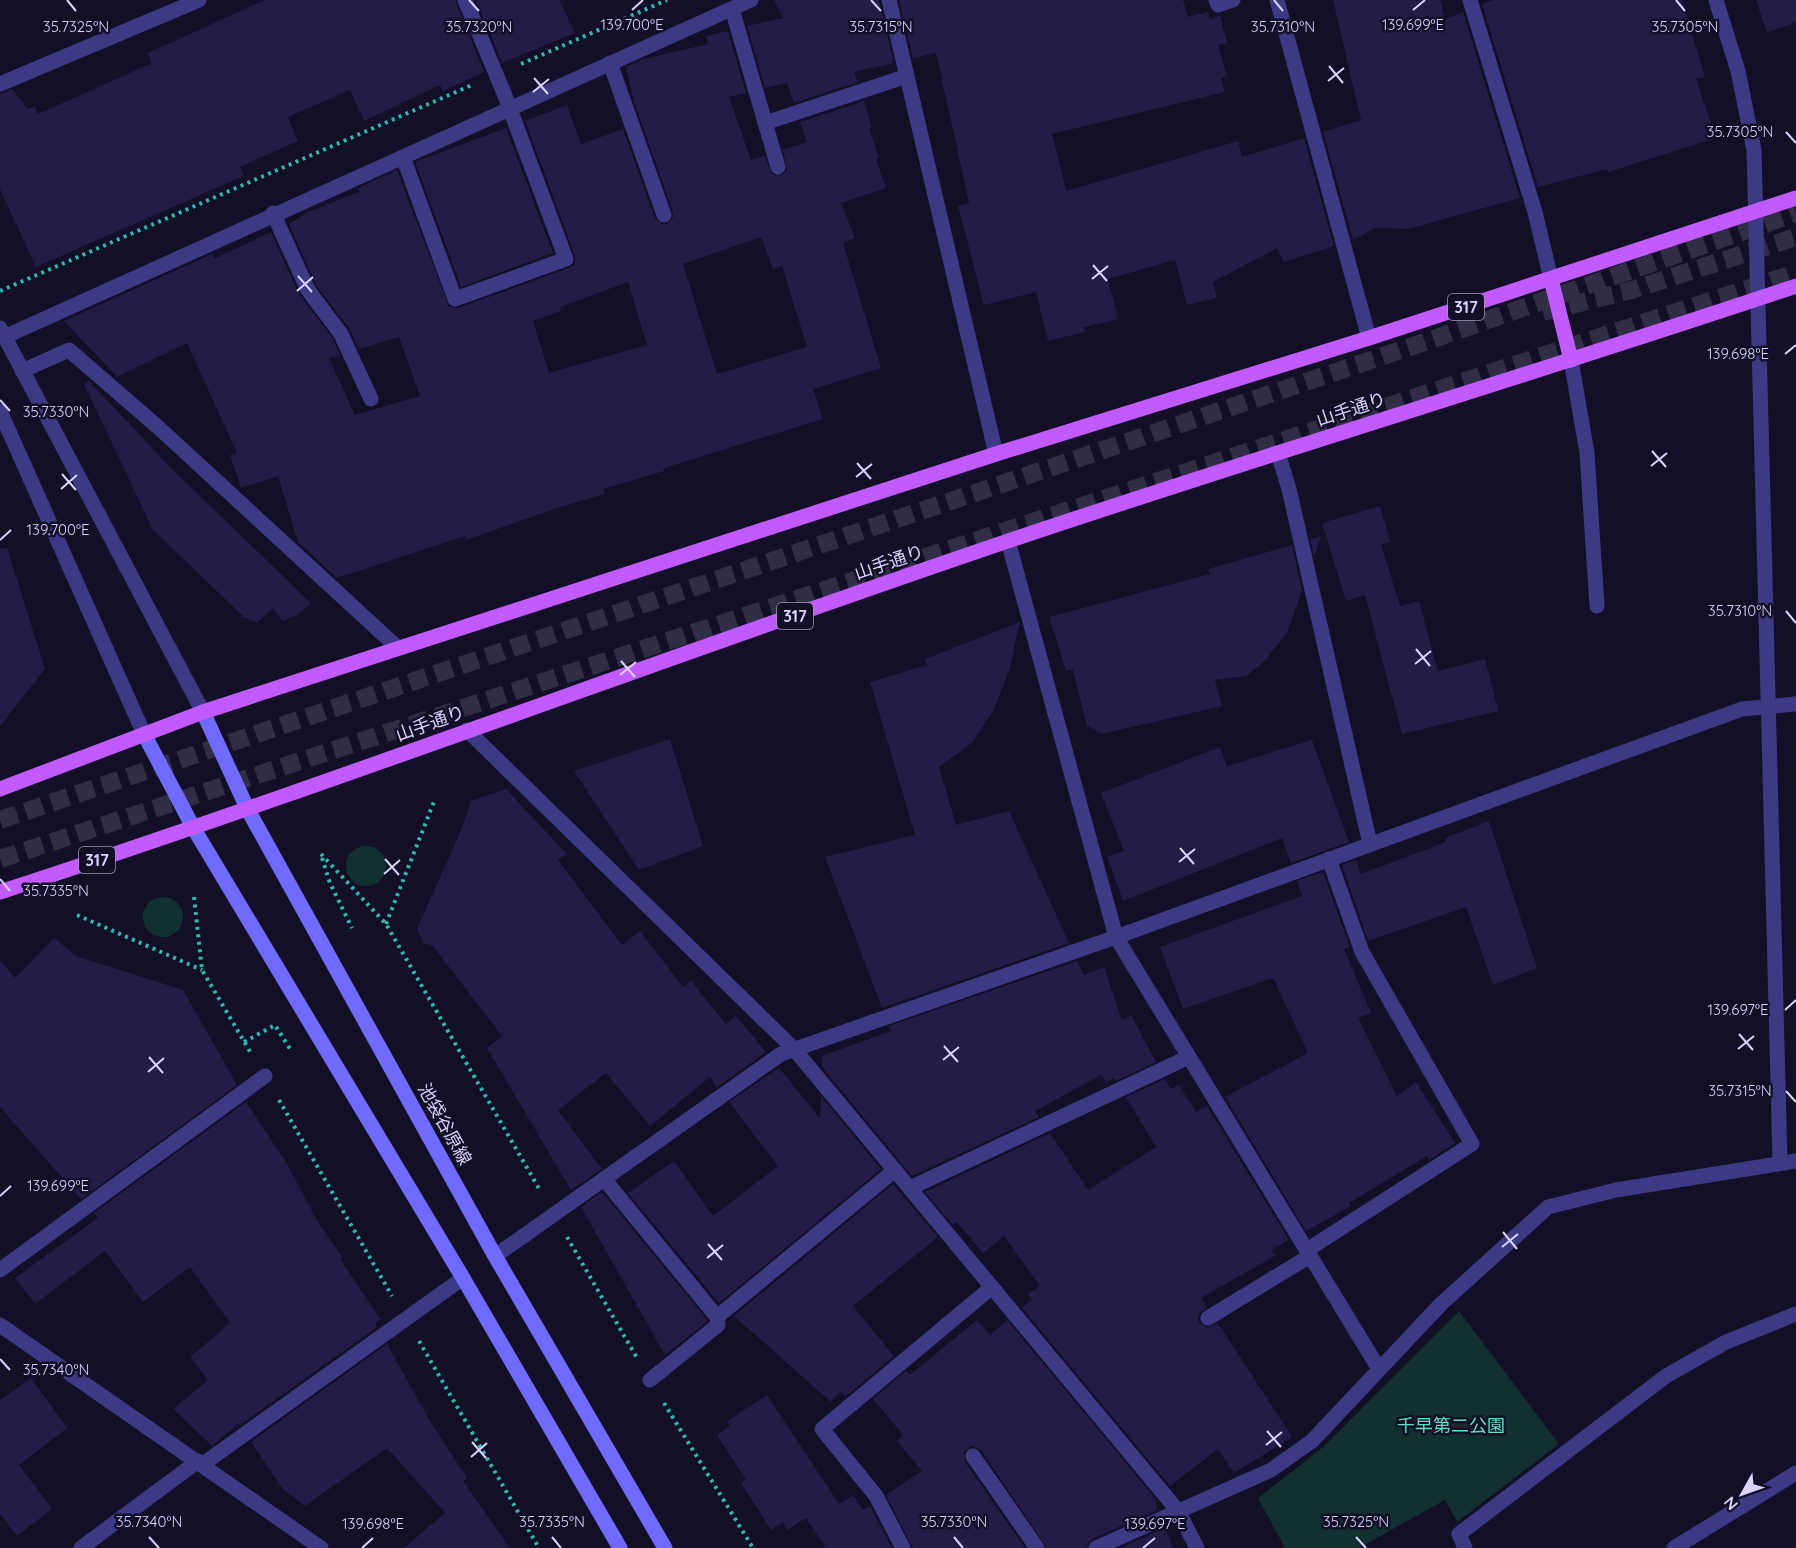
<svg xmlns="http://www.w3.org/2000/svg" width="1796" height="1548" viewBox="0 0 1796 1548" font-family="Quicksand,'Noto Sans JP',sans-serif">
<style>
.green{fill:#12302f}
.building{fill:#241b47;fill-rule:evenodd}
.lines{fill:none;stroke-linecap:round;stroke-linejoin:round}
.motorway-tunnel{stroke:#312d47;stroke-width:18;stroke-dasharray:18 9;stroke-linecap:butt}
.path{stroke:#2fb8b0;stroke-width:4;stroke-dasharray:3 4.5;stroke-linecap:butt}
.service{stroke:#3d3a85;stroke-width:15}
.minor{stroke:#3d3a85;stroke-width:15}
.tertiary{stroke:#3d3a85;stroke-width:15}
.secondary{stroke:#6f6bff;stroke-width:15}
.primary{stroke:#c25bff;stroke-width:15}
.ticks{fill:none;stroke:#d9d4ff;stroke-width:2}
.labels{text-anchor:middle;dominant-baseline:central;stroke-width:5;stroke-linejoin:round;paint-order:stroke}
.shield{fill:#130f26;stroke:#9e99be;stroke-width:1.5}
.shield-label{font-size:16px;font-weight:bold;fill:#d9d4ff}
.street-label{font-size:18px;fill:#d9d4ff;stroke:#130f26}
.park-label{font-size:18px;fill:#5fe0c0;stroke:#130f26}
.ticks-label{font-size:15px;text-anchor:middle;fill:#d9d4ff;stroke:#130f26;stroke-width:5;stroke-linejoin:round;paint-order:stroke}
</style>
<rect width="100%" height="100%" fill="#130f26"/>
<g class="green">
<circle cx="366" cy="866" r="20"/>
<circle cx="163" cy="917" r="20"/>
<path d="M1459 1311 1559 1444 1457 1522 1445 1500 1359 1548H1285L1258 1498 1322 1448Z"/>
</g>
<g class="building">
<path d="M265 0H455L484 72 443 91 440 85 364 121 350 90 288 117 298 141 240 167 244 176 36 267 0 189V94L12 89 28 109 35 106 38 114 152 63 148 53Z"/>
<path d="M476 0H559L575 33 502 63Z"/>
<path d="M774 0H879L894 63 854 72 858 82 794 103 787 83 765 88 747 26 783 18Z"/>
<path d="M899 0H1183L1188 17 1208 12 1210 19 1220 16 1227 43 1218 45 1227 76 1221 78 1225 92 1052 134 1066 191 1238 141 1242 157 1304 138 1334 246 1284 262 1277 248 1213 282 1217 298 1187 305 1175 260 1108 279 1118 319 1084 327 1085 332 1048 341 1036 292 984 305 958 206 969 203 936 53 913 58Z"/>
<path d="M1333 0H1440L1445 19 1463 12 1520 198 1408 229 1375 228 1353 240 1323 132 1361 120Z"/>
<path d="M1493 0H1682L1705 77 1696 79 1716 138 1608 172 1607 169 1538 187 1482 4Z"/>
<path d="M1756 0H1796V22L1767 33Z"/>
<path d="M728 31 746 93 729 97 751 160 765 156 772 174 781 176 787 170 783 150 807 142 800 122 864 101 872 127 869 128 879 158 876 159 886 188 841 203 855 238 843 243 881 368 813 389 823 419 664 468V471L603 489 605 494 563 506 466 540 465 536 337 578 298 542 278 476 241 488 230 455 237 453 187 343 117 377 64 321 212 254 214 259 271 232 299 294 333 339 340 355 329 358 355 415 420 396 399 337 359 349 349 328 316 285 289 224 308 212 359 192 358 188 397 170 449 307 458 308 569 268 574 265 575 256 525 121 567 105 581 144 623 129 655 218 662 224H668L673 217V212L634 102 626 67 643 59 708 44 706 36ZM761 237 773 269 782 266 807 347 717 374 683 264ZM628 282 647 345 549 373 533 321 561 311 560 307Z"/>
<path d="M506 128 553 253 461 287 415 162Z"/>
<path d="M89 381 172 469 311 603 299 614 282 621 273 608 257 623 244 617 153 530 84 384Z"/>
<path d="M1380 506 1390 542 1381 544 1400 606 1419 601 1438 671 1485 659 1498 711 1402 734 1365 595 1346 601 1322 523Z"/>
<path d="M1321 536 1314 556 1310 539Z"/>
<path d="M1292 545 1302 590 1287 633 1265 660 1247 676 1215 680 1222 706 1102 734 1087 725 1073 670H1066L1049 617 1210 574 1208 569Z"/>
<path d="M7 548 45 669 0 726V549Z"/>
<path d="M1020 622 1009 671 993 711 972 743 939 767 956 825 1009 811 1069 943 882 1008 825 857 915 835 870 682 927 665 925 659Z"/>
<path d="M670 739 703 846 639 870 574 771Z"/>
<path d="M1312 740 1349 842 1291 863 1282 838 1123 901 1107 857 1124 851 1101 793 1220 747 1227 766Z"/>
<path d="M506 789 567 854 558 860 622 945 640 931 683 987 691 981 726 1024 736 1016 766 1052 717 1087 710 1077 650 1126 606 1073 558 1110 602 1169 571 1190 487 1048 502 1036 433 946 424 943 417 929 462 828 471 801Z"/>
<path d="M1489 821 1537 968 1493 985 1466 907 1368 941 1342 865 1356 860 1361 874 1446 842 1445 838Z"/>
<path d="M1323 872 1350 947 1344 949 1371 1013 1358 1018 1397 1096 1416 1082 1455 1143 1429 1160 1427 1156 1349 1203 1351 1206 1306 1231 1225 1097 1308 1053 1273 978 1183 1009 1160 947 1302 896 1297 881Z"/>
<path d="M54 938 76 956 183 990 237 1085 81 1199 0 1107V960L15 978Z"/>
<path d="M1077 961 1084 975 1104 967 1122 1020 1131 1015 1156 1062 1116 1081 1114 1078 1106 1083 1101 1075 1035 1111 1039 1117 912 1176 822 1067V1056L891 1031 889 1026Z"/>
<path d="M779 1068 820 1118 821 1096 881 1169 719 1303 628 1193 674 1161 713 1216 778 1166 729 1102Z"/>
<path d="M1165 1079 1171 1089 1179 1085 1196 1112 1207 1106 1289 1240 1271 1250 1275 1256 1201 1298 1207 1307 1200 1313 1198 1319 1200 1324 1208 1328 1218 1323 1292 1437 1234 1473 1218 1449 1170 1486 1022 1308 1032 1299 1028 1294 1040 1286 1004 1236 983 1253 957 1222 953 1225 925 1192 1050 1133 1088 1190 1156 1147 1126 1097Z"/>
<path d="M246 1102 287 1164 318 1222 342 1257 340 1259 381 1320 375 1323 377 1327 240 1425 239 1423 212 1446 173 1409 208 1380 190 1357 230 1323 190 1267 143 1302 105 1251 35 1304 15 1278 98 1218 94 1213Z"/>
<path d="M893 1184 938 1237 853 1306 894 1356 846 1396 840 1392 831 1402 734 1316Z"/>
<path d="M602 1192 708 1321 665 1355 581 1207Z"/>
<path d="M977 1320 990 1335 1007 1320 1155 1498 1157 1510 1092 1539 1086 1548H1047L981 1450 972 1446 964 1452 965 1462 1025 1548H913L886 1495 922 1471 897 1441 903 1435 873 1399 906 1371 910 1375Z"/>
<path d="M387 1344 430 1421 467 1478 463 1481 510 1548H404L445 1513 387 1448 305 1506 282 1488 251 1442Z"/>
<path d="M31 1378 67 1428 19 1465 52 1509 17 1536 0 1514V1400Z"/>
<path d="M767 1395 839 1504 853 1495 863 1510 870 1506 892 1548H826L806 1518 787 1530 783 1522 771 1530 741 1483 746 1480 717 1435 730 1426 727 1421Z"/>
<path d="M1165 1528 1173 1548H1120Z"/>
</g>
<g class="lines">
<g class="motorway-tunnel">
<path d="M1543 312 1632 290 1796 237"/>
<path d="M0 820 1419 344 1796 213"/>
<path d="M0 859 1796 273"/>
</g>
<g class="path">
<path d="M521 64 667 0"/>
<path d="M0 291 472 85"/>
<path d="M321 854 386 924 541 1192"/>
<path d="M322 858 330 883 352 928"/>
<path d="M194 897 202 970 252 1055"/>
<path d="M77 915 202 970"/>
<path d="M386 924 435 799"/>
<path d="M244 1042 275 1025 290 1049"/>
<path d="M279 1100 392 1296"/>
<path d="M567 1237 637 1358"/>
<path d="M419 1341 539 1548"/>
<path d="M664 1403 753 1548"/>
</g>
<g class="service">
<path d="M1216 0 1218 5 1233 0"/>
<path d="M1277 0 1369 338"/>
<path d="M1470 0 1535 212 1551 279"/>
<path d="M732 9 778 167"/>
<path d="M610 63 664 215"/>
<path d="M765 123 907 76"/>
<path d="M403 157 455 299 566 259 504 93 465 0"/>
<path d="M273 213 308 290 341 334 371 399"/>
<path d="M4 337 751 0"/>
<path d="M1571 360 1587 453 1597 606"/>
<path d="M22 371 69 350 159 428 398 648"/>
<path d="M1278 453 1289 489 1370 844"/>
<path d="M604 1179 717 1317 718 1325 650 1380"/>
<path d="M910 1188 1189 1057"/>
<path d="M1307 1250 1472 1144 1362 952 1329 859"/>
<path d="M0 1270 265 1076"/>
<path d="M1208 1318 1310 1256"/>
<path d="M973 1456 1037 1548"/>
<path d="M903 1548 876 1496 822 1429 992 1287"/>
<path d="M1465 1548 1459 1534 1666 1376 1726 1342 1796 1314"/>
<path d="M1674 1548 1796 1473"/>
</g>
<g class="minor">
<path d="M889 0 996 454"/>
<path d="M0 84 199 0"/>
<path d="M1008 541 1116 937 1379 1369"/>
<path d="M467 730 794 1049 1178 1511 1197 1548"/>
<path d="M495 1256 781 1054 1116 937 1742 709 1796 704"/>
<path d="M717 1317 895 1170"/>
<path d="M0 1325 321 1548"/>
<path d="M203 1464 463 1278"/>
<path d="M81 1548 198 1461"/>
<path d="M1096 1548 1271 1470 1312 1441 1441 1304 1548 1207 1616 1190 1796 1161"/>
</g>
<g class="tertiary">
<path d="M1716 0 1738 71 1754 150 1780 1162"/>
<path d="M0 328 203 712"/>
<path d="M0 411 144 734"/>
</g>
<g class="secondary">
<path d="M203 712 248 810 495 1256 665 1548"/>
<path d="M144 734 194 829 463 1278 620 1548"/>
</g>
<g class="primary">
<path d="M1551 279 1571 360"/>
<path d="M0 789 203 712 996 454 1369 338 1796 198"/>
<path d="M0 892C338 782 671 655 1008 541 1269 453 1534 374 1796 286"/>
</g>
</g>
<path class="ticks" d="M67 0 76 11M469 0 479 11M871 0 881 11M1274 0 1283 11M1676 0 1685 11M632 10 643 0M1413 10 1425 0M1329 66 1343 83M534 78 548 94M1328 81 1344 68M533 92 549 79M1786 132 1796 143M1093 265 1107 281M298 276 312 292M1092 279 1108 266M297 291 313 277M1785 354 1796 345M0 400 10 411M1652 451 1666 467M857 463 871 479M1651 466 1667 453M62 474 76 490M856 477 872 464M61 489 77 475M0 540 11 530M1786 611 1796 623M1416 649 1430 666M621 661 635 677M1415 664 1431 651M620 675 636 662M1180 848 1194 864M385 859 399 875M1179 862 1195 849M384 874 400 860M0 879 10 891M1785 1010 1796 1000M1739 1034 1753 1050M944 1046 958 1062M1738 1049 1754 1036M149 1057 163 1073M943 1060 959 1047M148 1072 164 1058M1786 1091 1796 1102M0 1196 11 1186M1503 1232 1517 1249M708 1244 722 1260M1502 1247 1518 1234M707 1258 723 1245M0 1359 10 1370M1267 1431 1281 1447M472 1442 486 1458M1266 1445 1282 1432M471 1457 487 1443M149 1537 159 1548M552 1537 561 1548M954 1537 963 1548M1356 1537 1366 1548M362 1548 373 1538M1143 1548 1155 1538"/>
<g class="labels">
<g class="shield">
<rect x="1448" y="294" width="36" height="26" rx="4.5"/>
<rect x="777" y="603" width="36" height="26" rx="4.5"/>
<rect x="79" y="847" width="36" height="26" rx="4.5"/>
</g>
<g class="shield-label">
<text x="1466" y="307">317</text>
<text x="795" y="616">317</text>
<text x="97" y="860">317</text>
</g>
<g class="street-label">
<text transform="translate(1351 409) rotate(-18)">山手通り</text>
<text transform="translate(889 562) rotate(-19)">山手通り</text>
<text transform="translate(430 723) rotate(-20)">山手通り</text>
<text transform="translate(445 1124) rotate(61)">池袋谷原線</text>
</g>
<g class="park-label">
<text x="1451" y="1425">千早第二公園</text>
</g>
</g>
<g class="ticks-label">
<text x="632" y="30">139.700°E</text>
<text x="1413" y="30">139.699°E</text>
<text x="1283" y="32">35.7310°N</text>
<text x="76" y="32">35.7325°N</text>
<text x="479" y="32">35.7320°N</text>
<text x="881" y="32">35.7315°N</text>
<text x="1685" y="32">35.7305°N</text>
<text x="1740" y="137">35.7305°N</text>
<text x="1738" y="359">139.698°E</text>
<text x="56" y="417">35.7330°N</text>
<text x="58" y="535">139.700°E</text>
<text x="1740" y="616">35.7310°N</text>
<text x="56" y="896">35.7335°N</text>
<text x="1738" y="1015">139.697°E</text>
<text x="1740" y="1096">35.7315°N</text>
<text x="58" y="1191">139.699°E</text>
<text x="56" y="1375">35.7340°N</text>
<text x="149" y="1527">35.7340°N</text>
<text x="552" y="1527">35.7335°N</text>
<text x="954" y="1527">35.7330°N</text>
<text x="1356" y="1527">35.7325°N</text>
<text x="373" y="1529">139.698°E</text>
<text x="1155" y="1529">139.697°E</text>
</g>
<g transform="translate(1742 1494) rotate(230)" stroke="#130f26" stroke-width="4.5" paint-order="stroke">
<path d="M0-4.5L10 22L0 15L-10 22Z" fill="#d9d4ff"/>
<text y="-9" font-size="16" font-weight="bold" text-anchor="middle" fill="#d9d4ff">N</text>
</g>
</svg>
